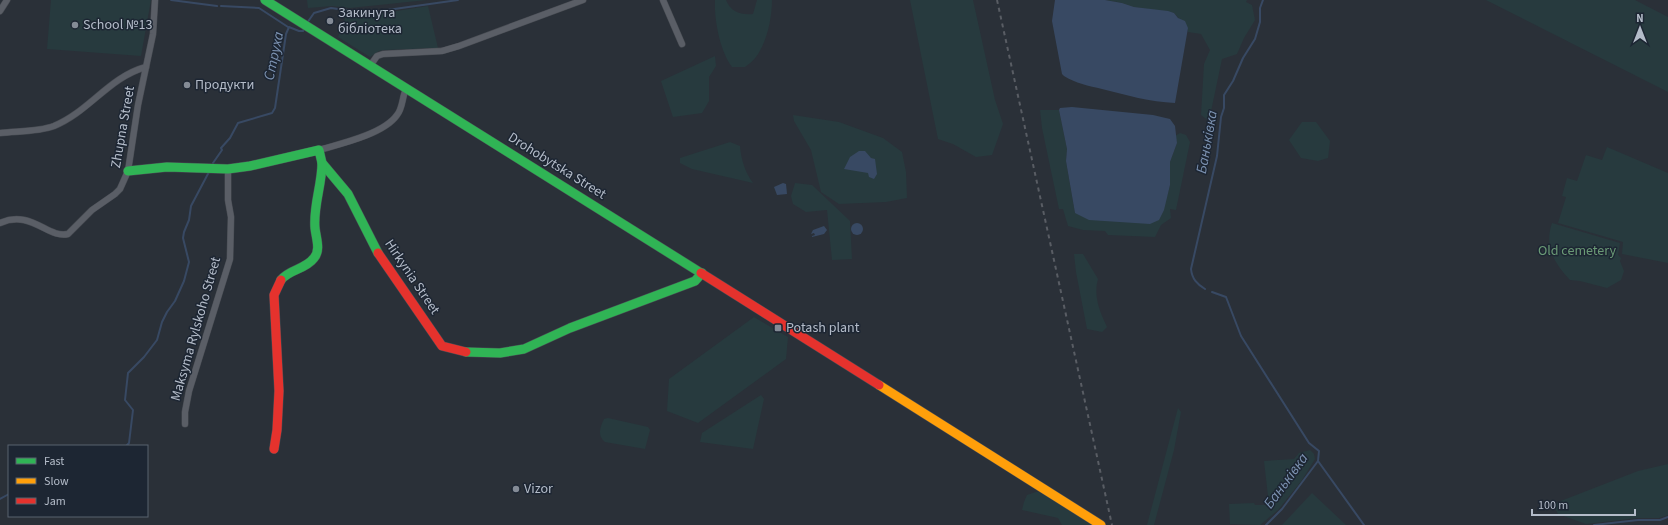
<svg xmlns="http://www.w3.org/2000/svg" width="1668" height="525" viewBox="0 0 1668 525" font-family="'Source Sans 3',sans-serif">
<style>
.green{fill:#273a3e}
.water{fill:#384963}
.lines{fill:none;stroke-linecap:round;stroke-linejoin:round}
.stream{stroke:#384963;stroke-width:2}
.street-casing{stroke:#484c53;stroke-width:7}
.fast-casing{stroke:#484c53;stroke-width:10}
.slow-casing{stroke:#484c53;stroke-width:10}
.jam-casing{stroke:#484c53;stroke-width:10}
.street{stroke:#5a5e66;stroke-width:6}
.fast{stroke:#30b455;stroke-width:9}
.slow{stroke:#ff9f0a;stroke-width:9}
.jam{stroke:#e5322d;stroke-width:9}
.rail{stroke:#595d64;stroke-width:2;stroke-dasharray:4 4;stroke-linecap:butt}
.poi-dot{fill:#848b96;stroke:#1d2633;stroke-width:1.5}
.labels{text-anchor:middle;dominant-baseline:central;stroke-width:3;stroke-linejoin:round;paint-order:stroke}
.poi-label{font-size:14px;fill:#b4bcc9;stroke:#1d2633;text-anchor:start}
.street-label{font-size:14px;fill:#b4bcc9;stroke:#1d2633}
.park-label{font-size:14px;fill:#6b9a76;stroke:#1d2633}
.water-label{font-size:15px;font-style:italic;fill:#7c92b1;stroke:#1d2633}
</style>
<rect width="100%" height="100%" fill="#2a3038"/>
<g class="green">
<path d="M51 0H151L141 56 47 49Z"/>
<path d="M307 0H427L350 8 332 6 308 8Z"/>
<path d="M715 0H726C731 12 740 15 753 14L757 0H772C772 18 767 42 756 57 753 61 749 64 745 67H732C720 51 714 20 715 0Z"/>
<path d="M910 0H973L995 100 1003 124 992 155 976 157 953 144 938 139Z"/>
<path d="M1105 0H1247L1246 2 1252 5 1255 20 1244 38 1237 54 1222 59 1209 121 1201 115 1204 64 1210 50 1201 34 1188 32V28L1174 13 1134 7 1122 3Z"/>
<path d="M1486 0H1635L1668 17V92Z"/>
<path d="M428 6 438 48 384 50 379 51 370 57 338 37 347 13 365 16Z"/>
<path d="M715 56 716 66 709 77V101L702 113 673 117 661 81Z"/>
<path d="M1040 110H1059L1067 149 1066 161 1075 213 1167 196 1170 185V162L1177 143 1175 136 1180 133 1186 135 1190 142 1176 210 1170 209 1171 218 1161 225 1155 237 1108 235 1105 231 1083 230 1068 226 1063 209H1059L1042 128Z"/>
<path d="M793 115 839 122 883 138 902 152 906 172 907 198 886 202 839 204 821 192 811 150 794 121Z"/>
<path d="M1302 122H1316L1330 141 1328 158 1318 161 1301 158 1289 140Z"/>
<path d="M730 142 740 146C741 159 745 172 753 183L692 169 680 163V158Z"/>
<path d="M1607 147 1668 173V263L1622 254 1623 242 1558 223 1566 197 1562 196 1567 178 1577 181 1586 155 1602 160Z"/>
<path d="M795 183 812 185 850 221 852 259 832 260 827 210 806 212 793 204 791 196Z"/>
<path d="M1552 223 1620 243 1618 255 1621 258 1620 261 1624 271 1621 280 1607 288 1580 281 1570 280C1554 263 1544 246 1552 223Z"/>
<path d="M1074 254H1083L1098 279C1093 296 1100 312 1107 327L1102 332 1087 329 1076 272Z"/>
<path d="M754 317 788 337 786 359 698 423 667 411 669 379Z"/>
<path d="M761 395 764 399 753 449 700 442 702 433Z"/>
<path d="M1178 408 1181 412 1174 450 1154 525H1147Z"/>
<path d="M608 418 648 427 650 430 645 449 605 442C597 436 600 427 604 419Z"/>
<path d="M1310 450 1314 454 1315 459 1302 480 1278 510 1260 525 1230 524 1229 504 1254 503 1255 505H1269L1264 461 1294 459 1299 453Z"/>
<path d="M1668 464V515L1659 518H1638L1586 524 1558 514 1553 504 1638 471Z"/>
<path d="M1036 492H1039L1094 525H1062L1058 518 1022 510 1024 502 1027 495Z"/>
<path d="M1312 493 1346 525H1282Z"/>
</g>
<g class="water">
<path d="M1055 0H1105L1122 3 1134 7 1168 11 1174 13 1178 18 1185 21 1188 28 1175 103C1150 102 1126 95 1102 89 1089 86 1075 83 1064 76L1062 74 1052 21Z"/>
<path d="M1072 107 1153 115 1170 119 1175 126 1177 143 1170 162V185L1164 210 1159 220 1150 224 1089 220 1075 213 1066 161 1067 149 1059 110 1060 108Z"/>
<path d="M859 151H865L871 158 875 159 877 174 874 179 869 177 868 173 844 169 850 157Z"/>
<path d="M783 183 786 184 787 194 777 195 774 187Z"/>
<circle cx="857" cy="229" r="6"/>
<path d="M824 226 827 230 824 234 812 237V236L815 235 814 233 811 234 813 230Z"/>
</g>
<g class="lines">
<g class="stream">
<path d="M171 0 217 6"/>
<path d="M221 6 259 8 288 27"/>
<path d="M307 23 314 13 331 8 366 13 458 0"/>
<path d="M213 163 222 150 221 148 230 138 238 123 272 113 275 108 286 34 289 27 299 31H303L305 27"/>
<path d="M1205 289C1197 284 1192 279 1191 269L1217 156 1221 117 1224 108V95L1233 81 1243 58 1255 39 1260 22V8L1263 0"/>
<path d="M1212 292 1226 297 1241 336 1309 443 1319 451 1318 461 1282 509 1266 525"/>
<path d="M126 446 129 443 133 410 125 400 128 373 144 357 157 340 162 322 167 312 175 301 184 281 189 262 183 238 184 232 189 220 191 206 210 170"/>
<path d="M1318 461 1364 525"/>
<path d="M0 499 9 494"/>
<path d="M1594 525 1638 520H1660L1668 517"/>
</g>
<g class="street-casing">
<g id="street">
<path d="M663 0 682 44"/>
<path d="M0 11 7 0"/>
<path d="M370 66 377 56 383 54 442 51 459 46 583 0"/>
<path d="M0 133C17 131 38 132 54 126 90 111 109 77 146 67"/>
<path d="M319 150C340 144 384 134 397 115 403 108 402 97 406 89"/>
<path d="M0 223C31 209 48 239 68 234L92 210 115 194 120 189 128 171 138 105 153 34 155 0"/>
<path d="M185 424V412L189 391 230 259 231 217 228 200V169"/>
</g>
</g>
<g class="fast-casing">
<g id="fast">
<path d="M265 0 701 273"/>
<path d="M128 171 167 167 228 169 250 166 319 150 322 163 348 194 378 253"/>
<path d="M281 280C289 269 305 270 314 258 321 250 316 238 315 228 313 206 322 185 322 163"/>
<path d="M466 352 500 353 524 349 570 328 695 281 702 273"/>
</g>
</g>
<g class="slow-casing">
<path id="slow" d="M879 385 1101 525"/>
</g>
<g class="jam-casing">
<g id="jam">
<path d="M378 253 442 346 466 352"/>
<path d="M701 273 879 385"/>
<path d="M274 449 277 430 279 391 274 295 281 280"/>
</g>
</g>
<use href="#street" class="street"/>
<use href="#fast" class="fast"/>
<use href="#slow" class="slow"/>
<use href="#jam" class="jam"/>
<path class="rail" d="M997 0 1112 525"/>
</g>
<g class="poi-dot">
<circle cx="330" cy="21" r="4"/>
<circle cx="75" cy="25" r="4"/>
<circle cx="187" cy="85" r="4"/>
<rect x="774" y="324" width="8" height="8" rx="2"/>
<circle cx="516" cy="489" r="4"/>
</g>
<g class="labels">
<g class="poi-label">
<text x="338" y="13">Закинута<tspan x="338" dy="16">бібліотека</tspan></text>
<text x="83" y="25">School №13</text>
<text x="195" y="85">Продукти</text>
<text x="786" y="328">Potash plant</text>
<text x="524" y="489">Vizor</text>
</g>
<g class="street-label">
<text transform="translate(123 127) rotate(-80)">Zhupna Street</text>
<text transform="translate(557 166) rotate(32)">Drohobytska Street</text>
<text transform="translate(412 277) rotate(56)">Hirkynia Street</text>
<text transform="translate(196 329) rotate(-74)">Maksyma Rylskoho Street</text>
</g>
<g class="park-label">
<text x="1577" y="251">Old cemetery</text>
</g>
<g class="water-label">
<text transform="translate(274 56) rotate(-78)">Струха</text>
<text transform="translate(1207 142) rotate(-80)">Баньківка</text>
<text transform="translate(1286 481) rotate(-54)">Баньківка</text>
</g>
</g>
<rect x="8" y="445" width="140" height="72" fill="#1d2633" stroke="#59626f"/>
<rect x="16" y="458" width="20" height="6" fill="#30b455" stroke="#59626f"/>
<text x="44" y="465" font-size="12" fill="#b4bcc9">Fast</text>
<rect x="16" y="478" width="20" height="6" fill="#ff9f0a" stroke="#59626f"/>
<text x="44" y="485" font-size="12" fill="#b4bcc9">Slow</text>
<rect x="16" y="498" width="20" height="6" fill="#e5322d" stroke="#59626f"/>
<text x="44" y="505" font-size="12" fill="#b4bcc9">Jam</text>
<g transform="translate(1640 28)" stroke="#1d2633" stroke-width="3" paint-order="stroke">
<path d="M0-3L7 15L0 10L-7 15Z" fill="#b4bcc9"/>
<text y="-6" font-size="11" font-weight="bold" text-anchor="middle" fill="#b4bcc9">N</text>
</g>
<path d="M1532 509v6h103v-6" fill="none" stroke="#b4bcc9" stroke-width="2"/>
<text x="1538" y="509" font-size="12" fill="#b4bcc9" stroke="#1d2633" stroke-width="3" paint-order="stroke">100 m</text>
</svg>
